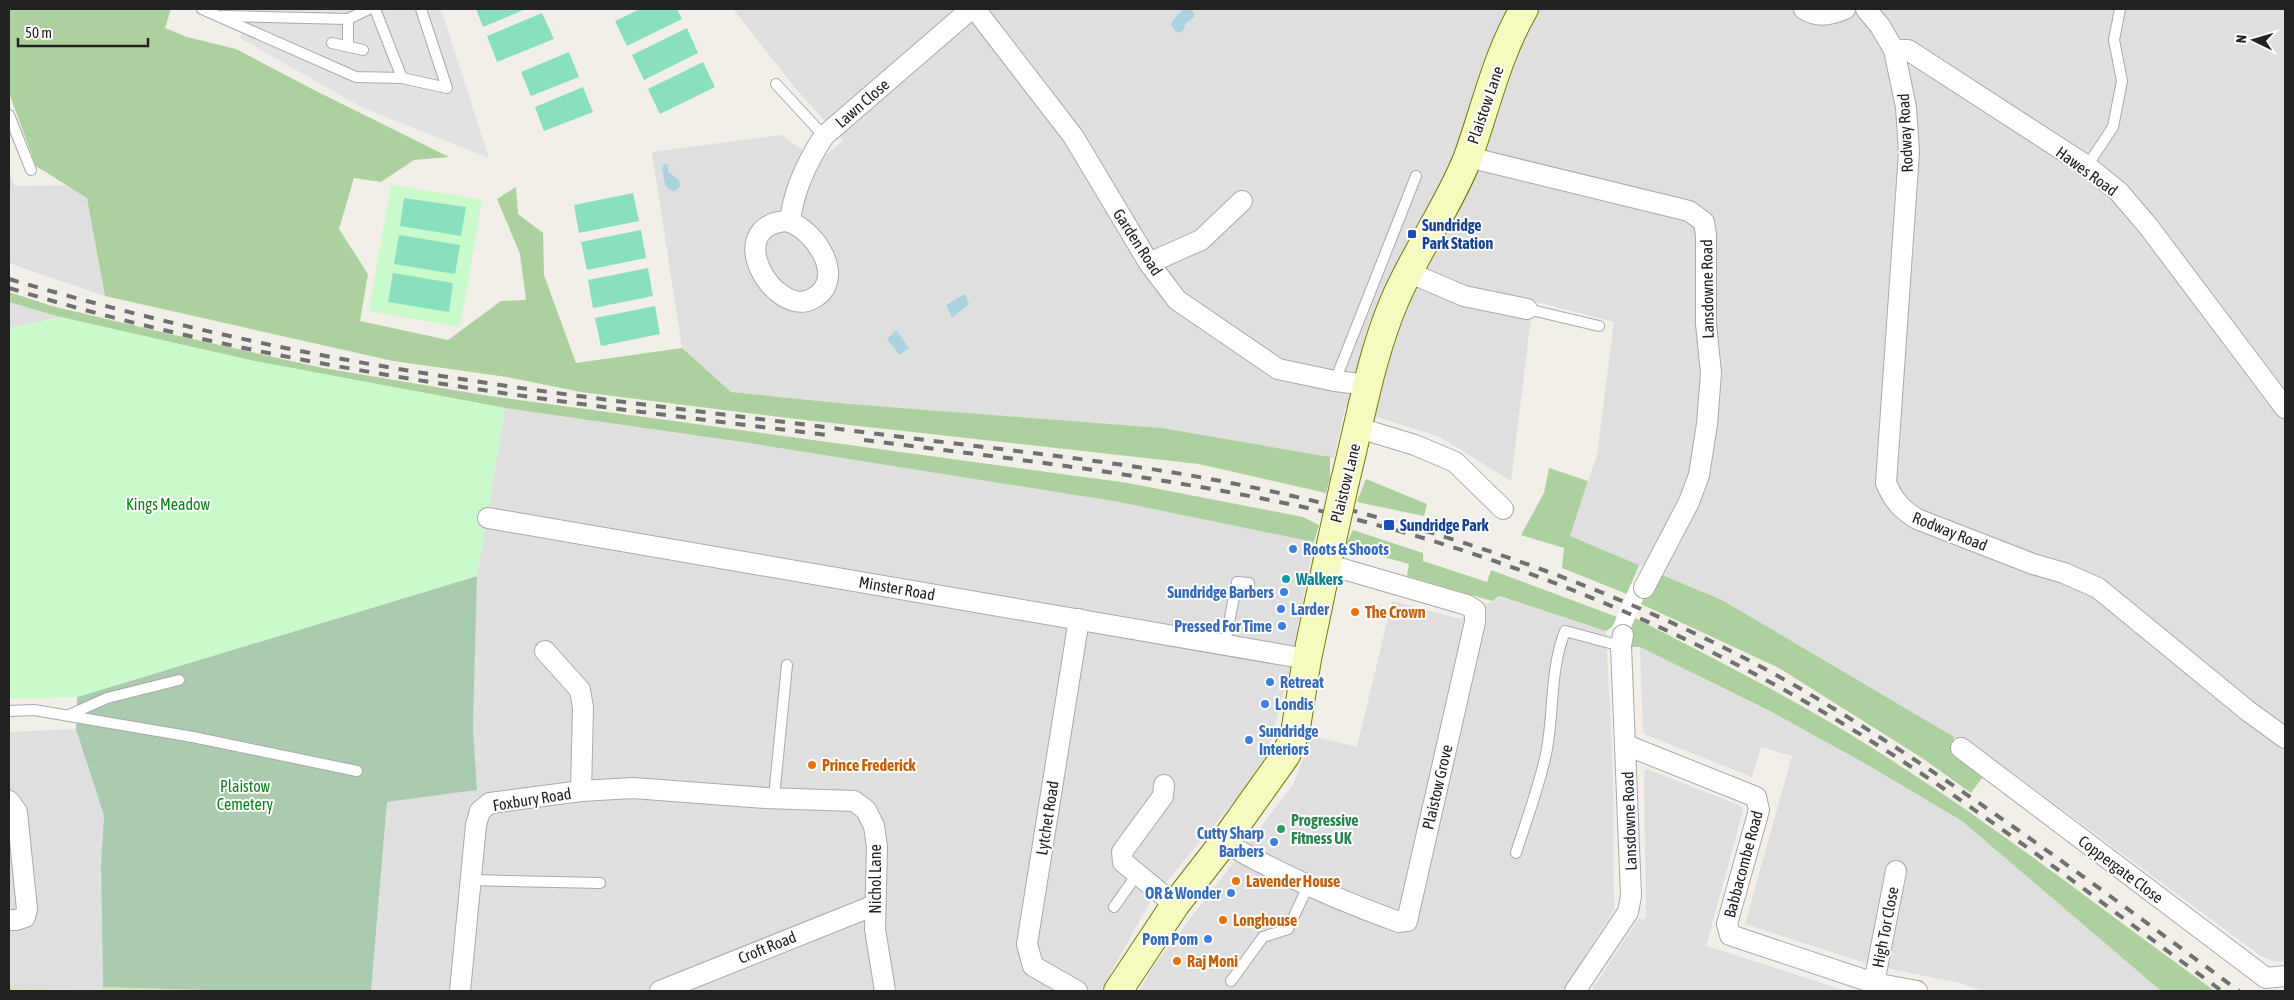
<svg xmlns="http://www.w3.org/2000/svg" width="2294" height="1000" viewBox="0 0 2294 1000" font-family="'Asap Condensed',sans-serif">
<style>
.residential{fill:#e0dfdf}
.grass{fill:#cdebb0}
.forest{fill:#add19e}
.cemetery{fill:#aacbaf}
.park{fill:#c8facc}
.pitch{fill:#88e0be}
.parking{fill:#e2e2e2}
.water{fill:#aad3df}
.pier{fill:#fff}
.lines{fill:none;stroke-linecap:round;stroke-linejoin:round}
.lane-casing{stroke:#a9a9a9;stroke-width:12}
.street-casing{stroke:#a9a9a9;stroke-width:22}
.secondary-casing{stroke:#707d05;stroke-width:30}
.lane{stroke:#fff;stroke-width:10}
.street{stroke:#fff;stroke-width:20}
.secondary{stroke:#f7fabf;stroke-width:28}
.rail{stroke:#707070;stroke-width:4;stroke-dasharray:10 10;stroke-linecap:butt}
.secondary-bridge-casing{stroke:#707d05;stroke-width:30;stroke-linecap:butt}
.secondary-bridge{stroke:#f7fabf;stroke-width:28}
.transit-dot{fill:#1a4fb4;stroke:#fff;stroke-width:2}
.shop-dot{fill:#3f7fe0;stroke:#fff;stroke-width:2}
.culture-dot{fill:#0f9aa8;stroke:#fff;stroke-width:2}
.food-dot{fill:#e8710a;stroke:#fff;stroke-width:2}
.leisure-dot{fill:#2e9e5b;stroke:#fff;stroke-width:2}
.labels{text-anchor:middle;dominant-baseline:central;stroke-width:4;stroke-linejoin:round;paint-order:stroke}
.street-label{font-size:16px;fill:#222;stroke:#fff}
.transit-label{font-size:16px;font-weight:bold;fill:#164399;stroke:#fff;text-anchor:start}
.park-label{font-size:16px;fill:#0c8416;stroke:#fff}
.shop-label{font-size:16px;font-weight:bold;fill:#366cbe;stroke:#fff;text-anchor:start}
.culture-label{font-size:16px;font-weight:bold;fill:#0d838f;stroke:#fff;text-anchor:start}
.food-label{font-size:16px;font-weight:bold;fill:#c56008;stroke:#fff;text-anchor:start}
.leisure-label{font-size:16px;font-weight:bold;fill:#27864d;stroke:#fff;text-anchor:start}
</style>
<rect width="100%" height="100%" fill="#f2efe9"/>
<g class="residential">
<path d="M733 9H2285V962L2273 961 2261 956 2013 773 1896 703 1722 600 1570 536 1597 455 1614 322 1533 301 1511 481 1440 437 1345 407 1334 458 1162 428 850 404 731 392 682 348 652 152 782 135 818 161 843 141 796 89Z"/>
<path d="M9 171 15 186 85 185 105 296 9 263Z"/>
<path d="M9 302 60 317 9 328Z"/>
<path d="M505 408 752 444 1119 502 1314 542 1289 672 1264 766 1151 900 1101 991H371L387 802 477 790 473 729 477 576Z"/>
<path d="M1499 597 1606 631 1613 772 1614 910 1563 991H1139L1152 968 1293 785 1311 736 1357 747 1392 601 1460 619Z"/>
<path d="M1640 647 1770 711 1866 764 1962 821 2161 991H1984L1960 983 1871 965 1745 924 1792 756 1761 747 1752 777 1646 735 1643 732Z"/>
<path d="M76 729 104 816 101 865 103 991 9 988V732Z"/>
<path d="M1647 769 1741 806 1743 811 1706 946 1847 991H1591L1639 918 1644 920 1646 915 1644 772Z"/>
</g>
<path class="grass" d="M103 987 236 991H9V988L103 991Z"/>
<g class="forest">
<path d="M9 9H171L165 28 187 37 236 49 314 90 449 157 414 160 381 182 354 178 339 229 368 274 360 321 448 340 501 301 526 300 520 254 497 199 516 187 518 214 543 233 544 275 576 363 682 348 731 392 850 404 1162 428 1330 457V478L1326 493 1199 464 805 420 581 392 507 377 393 361 105 296 87 198 36 166 9 93Z"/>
<path d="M9 292 52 306 170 334 323 368 483 395 1128 483 1303 517 1319 525 1314 542 1119 502 748 443 505 408 254 361 60 317 9 302Z"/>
<path d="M1549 468 1588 481 1570 536 1639 565 1627 594 1562 568 1564 548 1521 535 1544 493Z"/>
<path d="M1366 479 1427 504 1424 516 1357 502Z"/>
<path d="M1353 530 1423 553V561L1487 582 1491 570 1617 617 1613 626 1606 631 1499 596 1492 601 1407 576 1409 564 1345 546Z"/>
<path d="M1655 572 1722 600 1954 737 1951 751 1985 774 1971 793 1922 758 1779 668 1641 604Z"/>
<path d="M1635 618C1725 664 1814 709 1899 765 2008 835 2110 916 2215 991H2161L1962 821 1866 764 1770 711 1640 647H1627L1628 634Z"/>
</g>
<path class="cemetery" d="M477 576 473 729 477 790 387 802 371 991H236L103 987 101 865 104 816 76 729 77 697Z"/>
<g class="park">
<path d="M391 185 482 200 460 327 369 311Z"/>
<path d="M60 317 254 361 505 408 477 576 77 697 9 699V328Z"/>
</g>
<g class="pitch">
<path d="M476 9H526L483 27Z"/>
<path d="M640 9H677L682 19 627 46 615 21Z"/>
<path d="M542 13 554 39 497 62 487 36Z"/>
<path d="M687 28 698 53 644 80 632 55Z"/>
<path d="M569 52 579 77 531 96 521 72Z"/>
<path d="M703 62 715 87 660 114 648 89Z"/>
<path d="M583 87 593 112 544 131 535 107Z"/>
<path d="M633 193 639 221 579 233 574 205Z"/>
<path d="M404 198 466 207 461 236 400 226Z"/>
<path d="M641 230 646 258 587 270 581 242Z"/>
<path d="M399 235 460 245 455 274 394 264Z"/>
<path d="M648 268 653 296 593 308 588 280Z"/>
<path d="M393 273 453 283 449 312 388 302Z"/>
<path d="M655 306 660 334 601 346 595 318Z"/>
</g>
<path class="parking" d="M247 9H441L489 158 363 108 240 38Z"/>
<g class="water">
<path d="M1183 9H1189L1194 12V17L1185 24 1184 30 1179 33 1175 31 1171 25 1173 20Z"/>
<path d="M664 164 668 165V172L679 180 680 186 675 191C662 189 665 178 662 168Z"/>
<path d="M965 294 969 304 952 318 946 305Z"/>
<path d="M896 330 909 348 900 355 887 339Z"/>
</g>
<path class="pier" d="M1631 584 1647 590 1628 634 1613 626Z"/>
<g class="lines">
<g class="lane-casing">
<g id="lane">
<path d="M202 9 356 77 402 78 375 9"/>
<path d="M223 16 348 19V46"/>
<path d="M348 19 369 9"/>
<path d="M332 43 363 50"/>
<path d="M402 78 447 88 421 9"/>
<path d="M776 84 824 136"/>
<path d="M9 115 31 170"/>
<path d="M2087 166 2113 127 2122 81 2114 40 2120 9"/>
<path d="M1527 309 1599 326"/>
<path d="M1335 381 1416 176"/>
<path d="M1225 643 1237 582 1249 583"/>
<path d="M9 711 34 710 193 737 357 771"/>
<path d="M69 715 107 698 179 680"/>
<path d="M774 797 787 665"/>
<path d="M1516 853C1526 821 1541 782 1547 749 1554 709 1550 670 1565 631L1621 646"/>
<path d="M470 880 600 883"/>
<path d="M1114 907 1138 873"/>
<path d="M1231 981 1263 937 1288 929 1308 886"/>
</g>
</g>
<g class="street-casing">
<g id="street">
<path d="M975 9 1073 136 1149 263 1177 300 1278 369 1335 381 1369 385"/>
<path d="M1804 9C1818 18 1830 15 1845 9"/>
<path d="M1866 9 1880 26 1894 50H1908L2087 166 2119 192 2148 226 2285 408"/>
<path d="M1894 50 1906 107 1909 152 1886 483C1893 500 1901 509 1917 519L2033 564 2064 573 2098 588 2248 711 2285 738"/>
<path d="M1468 157 1689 211 1704 222 1706 235V324L1711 373 1707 424 1699 475 1689 502 1644 588"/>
<path d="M786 221C814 227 849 280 812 299 774 318 721 227 786 221Z"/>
<path d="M790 222C793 191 807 162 824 136L971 9"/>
<path d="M1149 263 1201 240 1242 201"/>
<path d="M1408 272 1464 296 1527 309"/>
<path d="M1359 428 1415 445 1455 462 1503 509"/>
<path d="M488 518 1307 659"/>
<path d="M545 651 580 690 583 708 581 791"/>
<path d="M1626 745 1756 797 1759 810 1727 924 1730 935 1874 983 1917 991"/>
<path d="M1961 748 2266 978 2285 976"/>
<path d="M1164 785 1163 796 1122 852 1123 862 1175 905"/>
<path d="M9 801 17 812 27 909 25 917 16 920H9"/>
<path d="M1224 842C1280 875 1338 900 1399 922L1407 921 1475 622V610L1467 605 1326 564"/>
<path d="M1874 983 1896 871"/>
<path d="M460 991 476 825 480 811 490 803 581 791 633 788 766 798 854 801 866 810 874 826 877 847 875 929 885 991"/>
<path d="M660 991 875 905"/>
<path d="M1077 991 1033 966 1027 944 1079 619"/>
<path d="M1575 991 1628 912 1631 896 1621 646 1623 635"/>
</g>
</g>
<g class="secondary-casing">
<g id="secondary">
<path d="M1345 481C1360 422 1370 359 1394 302 1415 252 1448 208 1468 157 1486 107 1497 55 1524 9"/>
<path d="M1118 991 1175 905 1224 842 1286 755 1295 733 1307 659 1330 549"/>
</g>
</g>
<use href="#lane" class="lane"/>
<use href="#street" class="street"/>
<use href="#secondary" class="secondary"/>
<g class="rail">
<path d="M9 279C138 317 271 348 405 370 547 394 690 410 832 428 943 443 1054 454 1164 471 1294 492 1423 526 1546 571 1633 603 1726 645 1806 692 1957 781 2098 887 2239 991"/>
<path d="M9 288C275 370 552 401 827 435"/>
<path d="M864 440C1008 458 1152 475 1294 505 1468 542 1642 610 1797 697 1947 781 2083 890 2222 991"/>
</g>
<g class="secondary-bridge-casing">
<path id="secondary-bridge" d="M1330 549 1345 481"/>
</g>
<use href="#secondary-bridge" class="secondary-bridge"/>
</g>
<g class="transit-dot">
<rect x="1407" y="229" width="10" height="10" rx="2.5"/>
<rect x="1383" y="519" width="12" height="12" rx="2.5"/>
</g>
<g class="shop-dot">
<circle cx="1293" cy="549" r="5"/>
<circle cx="1284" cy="592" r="5"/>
<circle cx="1281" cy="609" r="5"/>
<circle cx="1282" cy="626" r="5"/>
<circle cx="1270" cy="682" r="5"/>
<circle cx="1265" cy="704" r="5"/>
<circle cx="1249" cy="740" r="5"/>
<circle cx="1274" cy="842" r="5"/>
<circle cx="1231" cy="893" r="5"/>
<circle cx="1208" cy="939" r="5"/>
</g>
<circle class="culture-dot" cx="1286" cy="579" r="5"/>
<g class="food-dot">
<circle cx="1355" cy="612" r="5"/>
<circle cx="812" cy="765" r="5"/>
<circle cx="1236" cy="881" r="5"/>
<circle cx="1223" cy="920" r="5"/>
<circle cx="1177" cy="961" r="5"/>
</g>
<circle class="leisure-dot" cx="1281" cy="829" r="5"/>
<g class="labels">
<g class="street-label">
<text transform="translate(862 103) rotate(-41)">Lawn Close</text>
<text transform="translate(1485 105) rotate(-71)">Plaistow Lane</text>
<text transform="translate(1905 133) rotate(-93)">Rodway Road</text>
<text transform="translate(2087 171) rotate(36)">Hawes Road</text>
<text transform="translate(1138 242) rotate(57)">Garden Road</text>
<text transform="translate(1707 289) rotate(-91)">Lansdowne Road</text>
<text transform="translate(1345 483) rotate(-76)">Plaistow Lane</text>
<text transform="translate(1950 531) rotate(22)">Rodway Road</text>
<text transform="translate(897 588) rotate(10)">Minster Road</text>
<text transform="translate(1437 787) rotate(-77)">Plaistow Grove</text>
<text transform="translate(532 799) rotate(-9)">Foxbury Road</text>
<text transform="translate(1047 818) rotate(-81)">Lytchet Road</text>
<text transform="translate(1629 821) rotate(-92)">Lansdowne Road</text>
<text transform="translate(1743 864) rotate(-75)">Babbacombe Road</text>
<text transform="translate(2121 869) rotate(37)">Coppergate Close</text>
<text transform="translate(875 879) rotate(-90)">Nichol Lane</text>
<text transform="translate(1885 927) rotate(-79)">High Tor Close</text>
<text transform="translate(767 947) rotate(-22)">Croft Road</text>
</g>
<g class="transit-label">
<text x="1422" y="225">Sundridge<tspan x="1422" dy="18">Park Station</tspan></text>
<text x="1400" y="525">Sundridge Park</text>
</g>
<g class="park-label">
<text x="168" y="504">Kings Meadow</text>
<text x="245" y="786">Plaistow<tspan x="245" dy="18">Cemetery</tspan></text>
</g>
<g class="shop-label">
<text x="1303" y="549">Roots &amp; Shoots</text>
<text x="1274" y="592" text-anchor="end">Sundridge Barbers</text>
<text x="1291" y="609">Larder</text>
<text x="1272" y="626" text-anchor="end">Pressed For Time</text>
<text x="1280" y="682">Retreat</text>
<text x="1275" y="704">Londis</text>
<text x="1259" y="731">Sundridge<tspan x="1259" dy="18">Interiors</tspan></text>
<text x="1264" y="833" text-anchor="end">Cutty Sharp<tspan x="1264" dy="18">Barbers</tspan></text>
<text x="1221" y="893" text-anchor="end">OR &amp; Wonder</text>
<text x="1198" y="939" text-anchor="end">Pom Pom</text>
</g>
<g class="culture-label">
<text x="1296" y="579">Walkers</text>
</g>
<g class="food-label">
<text x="1365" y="612">The Crown</text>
<text x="822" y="765">Prince Frederick</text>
<text x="1246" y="881">Lavender House</text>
<text x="1233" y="920">Longhouse</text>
<text x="1187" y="961">Raj Moni</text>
</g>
<g class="leisure-label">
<text x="1291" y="820">Progressive<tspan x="1291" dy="18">Fitness UK</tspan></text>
</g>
</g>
<rect width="2294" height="1000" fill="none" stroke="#222222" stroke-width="20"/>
<g transform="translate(2254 40) rotate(275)" stroke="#ffffff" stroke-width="4" paint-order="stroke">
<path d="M0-4L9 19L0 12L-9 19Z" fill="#222222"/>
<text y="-8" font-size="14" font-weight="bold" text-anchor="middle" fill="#222222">N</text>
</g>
<path d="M18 38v8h130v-8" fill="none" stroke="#222222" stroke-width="2.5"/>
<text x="25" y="38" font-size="15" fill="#222222" stroke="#ffffff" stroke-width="4" paint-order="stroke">50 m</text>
</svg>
